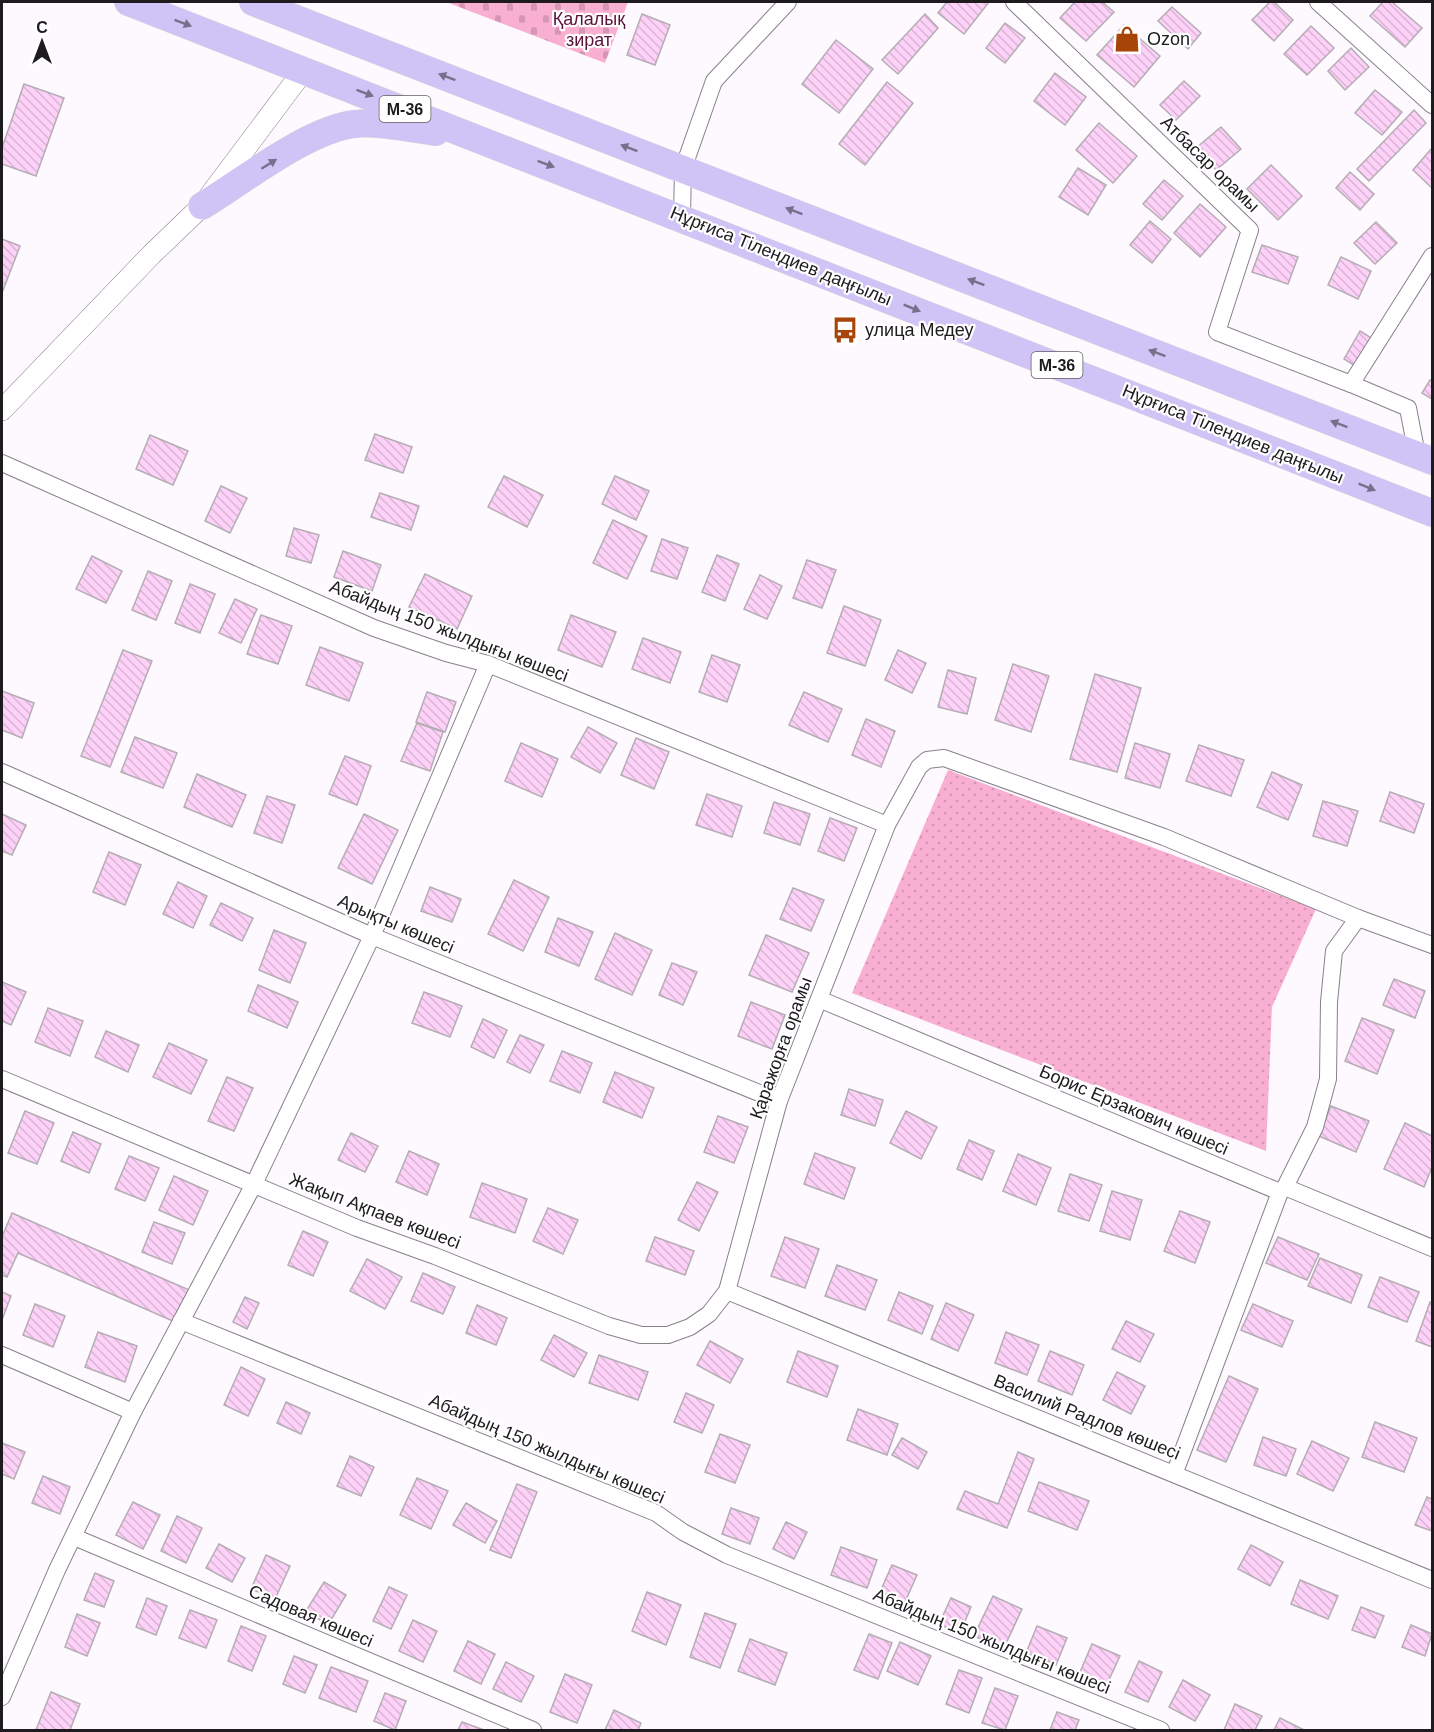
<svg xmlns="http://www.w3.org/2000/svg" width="1434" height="1732" viewBox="0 0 1434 1732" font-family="Arial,sans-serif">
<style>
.grass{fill:url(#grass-dots)}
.cemetery{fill:url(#cemetery-stones)}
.building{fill:url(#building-back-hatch);stroke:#b5adb4;stroke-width:1.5}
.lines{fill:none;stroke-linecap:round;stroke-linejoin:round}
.minor-casing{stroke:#87828a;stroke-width:18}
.tertiary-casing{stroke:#87828a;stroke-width:22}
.primary-casing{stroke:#d6d6d6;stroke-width:28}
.minor{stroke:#fff;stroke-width:16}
.tertiary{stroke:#fff;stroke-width:21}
.primary{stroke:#d0c4f7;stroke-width:27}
.oneway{fill:#76708a}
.labels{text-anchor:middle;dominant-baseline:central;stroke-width:4.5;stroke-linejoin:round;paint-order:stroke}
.shield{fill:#fff;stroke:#615f62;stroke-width:1.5}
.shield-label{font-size:16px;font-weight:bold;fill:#1d1b1e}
.park-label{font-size:18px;fill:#5d123e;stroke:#fff}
.poi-label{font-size:18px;fill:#1d1b1e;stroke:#fff;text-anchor:start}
.street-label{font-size:18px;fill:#1d1b1e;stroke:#fff}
</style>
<defs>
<pattern id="grass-dots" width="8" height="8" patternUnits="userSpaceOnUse" patternTransform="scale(1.5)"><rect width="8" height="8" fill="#f9afd2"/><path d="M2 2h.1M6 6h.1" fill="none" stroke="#d596b4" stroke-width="1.8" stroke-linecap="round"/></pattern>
<pattern id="cemetery-stones" width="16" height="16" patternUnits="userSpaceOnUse" patternTransform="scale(1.5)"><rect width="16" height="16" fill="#f9afd2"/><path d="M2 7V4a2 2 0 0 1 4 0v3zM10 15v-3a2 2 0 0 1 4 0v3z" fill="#d596b4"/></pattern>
<pattern id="building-back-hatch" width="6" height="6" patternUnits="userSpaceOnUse" patternTransform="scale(1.5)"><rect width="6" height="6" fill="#fed2f8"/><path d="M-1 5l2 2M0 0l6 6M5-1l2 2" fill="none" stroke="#d9b4d4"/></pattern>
</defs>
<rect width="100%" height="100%" fill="#fdf9ff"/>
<path class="grass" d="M948 770 1316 909 1272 1007 1266 1151 852 993Z"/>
<path class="cemetery" d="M446 2H628L605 63Z"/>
<g class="building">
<path d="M947 2H989L964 34 938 13Z"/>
<path d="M1075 2H1102L1114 12 1086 41 1060 18Z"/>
<path d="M1270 2H1274L1293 20 1274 41 1252 20Z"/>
<path d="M1383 2H1392L1422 28 1405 47 1370 16Z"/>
<path d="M1172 7 1201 33 1188 49 1158 21Z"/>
<path d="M642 14 670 25 655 65 627 55Z"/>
<path d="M925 14 938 28 898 74 882 60Z"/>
<path d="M1005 23 1025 38 1005 63 986 48Z"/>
<path d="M1124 25 1160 56 1134 87 1097 55Z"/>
<path d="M1311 26 1334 48 1307 75 1284 54Z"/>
<path d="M836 40 873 69 839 113 802 84Z"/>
<path d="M1351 48 1369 67 1345 90 1328 71Z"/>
<path d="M1055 73 1086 97 1065 125 1034 101Z"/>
<path d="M1184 81 1200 96 1176 120 1160 105Z"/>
<path d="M887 82 913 103 865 165 839 144Z"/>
<path d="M24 84 64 98 36 176 2 164V148Z"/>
<path d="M1375 90 1402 112 1382 135 1355 113Z"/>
<path d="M1414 110 1426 123 1369 181 1357 169Z"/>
<path d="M1099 123 1137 156 1113 183 1076 150Z"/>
<path d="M1221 127 1241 149 1216 170 1196 148Z"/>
<path d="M1432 148V188L1413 170Z"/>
<path d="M1271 165 1302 196 1278 220 1247 189Z"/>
<path d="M1078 168 1106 185 1088 215 1059 197Z"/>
<path d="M1350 172 1374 194 1360 210 1336 188Z"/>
<path d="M1164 180 1183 196 1162 220 1143 204Z"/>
<path d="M1200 204 1226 227 1200 257 1174 233Z"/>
<path d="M1150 221 1171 239 1152 263 1130 245Z"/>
<path d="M1376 222 1397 243 1375 264 1354 243Z"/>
<path d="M2 239 20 246 2 293Z"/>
<path d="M1262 245 1298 257 1288 284 1252 272Z"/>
<path d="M1341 257 1371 271 1358 299 1328 285Z"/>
<path d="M1360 331 1373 339 1357 367 1344 359Z"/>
<path d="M1430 380 1432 381V399L1422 393Z"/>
<path d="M375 434 412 447 403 473 365 460Z"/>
<path d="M150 435 188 451 173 485 136 469Z"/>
<path d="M504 476 543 495 527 527 488 507Z"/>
<path d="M615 476 649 491 636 520 602 504Z"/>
<path d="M221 486 247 498 230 533 205 521Z"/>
<path d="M380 493 419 506 411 530 371 517Z"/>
<path d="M613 520 647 536 627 579 593 563Z"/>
<path d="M294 528 319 535 311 563 286 556Z"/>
<path d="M662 539 688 548 677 579 651 571Z"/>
<path d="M343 551 381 565 372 591 334 577Z"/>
<path d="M717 555 739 564 725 601 702 592Z"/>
<path d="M92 556 122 571 106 603 76 589Z"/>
<path d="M807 560 836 570 822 608 793 598Z"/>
<path d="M148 571 172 581 156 620 132 610Z"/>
<path d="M425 574 472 596 457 629 409 607Z"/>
<path d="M760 575 782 586 767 619 744 609Z"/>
<path d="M190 584 215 594 200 633 175 623Z"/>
<path d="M235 599 257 609 241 643 219 633Z"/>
<path d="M844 606 881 620 865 666 827 653Z"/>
<path d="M261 615 292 626 278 664 247 654Z"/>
<path d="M571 615 616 632 602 667 558 650Z"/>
<path d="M643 638 681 652 670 683 632 669Z"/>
<path d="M320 647 363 663 349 701 306 685Z"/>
<path d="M123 650 152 661 110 767 81 756Z"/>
<path d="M898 650 926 663 912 693 885 680Z"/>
<path d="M712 655 740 665 727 702 699 692Z"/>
<path d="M1013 664 1049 676 1031 732 995 720Z"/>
<path d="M948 670 976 678 967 714 938 707Z"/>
<path d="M1095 674 1141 688 1117 772 1070 759Z"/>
<path d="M2 691 34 703 22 738 2 730Z"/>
<path d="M427 692 456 702 445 732 416 722Z"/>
<path d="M804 692 842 709 828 742 789 725Z"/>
<path d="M866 719 895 731 881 767 852 755Z"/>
<path d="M417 723 443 732 430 771 401 761Z"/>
<path d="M588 727 617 743 600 773 571 757Z"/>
<path d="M135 737 177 753 163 788 121 772Z"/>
<path d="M636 738 669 752 654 789 621 775Z"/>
<path d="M521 743 558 759 542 797 505 781Z"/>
<path d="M1135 743 1170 754 1160 788 1125 778Z"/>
<path d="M1199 745 1244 760 1231 796 1186 781Z"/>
<path d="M345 756 371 766 357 805 329 794Z"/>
<path d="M1272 772 1302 785 1288 820 1257 807Z"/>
<path d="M197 774 246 795 232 827 184 807Z"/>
<path d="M1390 792 1424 804 1414 833 1380 821Z"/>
<path d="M707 794 742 806 732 837 696 825Z"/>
<path d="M267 796 295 805 282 843 254 833Z"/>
<path d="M1323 801 1358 811 1347 846 1313 836Z"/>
<path d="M774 802 810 814 800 845 764 833Z"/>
<path d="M2 814 26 825 12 855 2 851Z"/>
<path d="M364 814 398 830 372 884 338 868Z"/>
<path d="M830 818 857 828 844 861 818 851Z"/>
<path d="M109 852 141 865 125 905 93 892Z"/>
<path d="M514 880 549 897 523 951 488 934Z"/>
<path d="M178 882 207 896 193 928 163 914Z"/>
<path d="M430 887 461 899 452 922 421 911Z"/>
<path d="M793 888 824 900 811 931 780 919Z"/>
<path d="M221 903 253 918 242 941 210 925Z"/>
<path d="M558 918 593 932 579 966 545 952Z"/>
<path d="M274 930 306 943 290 983 259 970Z"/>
<path d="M615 933 652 950 632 995 595 979Z"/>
<path d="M766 935 809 953 792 992 749 975Z"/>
<path d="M672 963 697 972 683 1005 659 995Z"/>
<path d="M1394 979 1425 991 1415 1018 1383 1005Z"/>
<path d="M2 982 26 992 11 1025 2 1021Z"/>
<path d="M258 985 298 1002 287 1028 248 1011Z"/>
<path d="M424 992 462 1006 450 1037 412 1023Z"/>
<path d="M751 1002 785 1015 772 1049 738 1036Z"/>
<path d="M48 1008 83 1021 70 1056 35 1042Z"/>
<path d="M1362 1018 1394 1030 1377 1074 1345 1061Z"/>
<path d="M483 1019 507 1030 494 1058 471 1047Z"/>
<path d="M106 1031 139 1045 128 1072 95 1057Z"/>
<path d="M520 1035 544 1045 530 1073 507 1062Z"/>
<path d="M169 1043 207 1060 191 1094 153 1077Z"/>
<path d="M562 1051 592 1063 580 1093 550 1081Z"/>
<path d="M615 1072 654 1088 642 1118 603 1102Z"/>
<path d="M227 1077 253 1088 234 1131 208 1121Z"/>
<path d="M849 1089 883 1100 875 1126 841 1115Z"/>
<path d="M1331 1106 1369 1121 1356 1152 1319 1136Z"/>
<path d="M25 1111 54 1123 37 1164 8 1153Z"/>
<path d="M906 1111 937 1127 921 1159 890 1143Z"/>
<path d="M718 1116 748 1127 734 1163 704 1152Z"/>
<path d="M1405 1123 1432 1136V1167L1424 1187 1384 1169Z"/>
<path d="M73 1132 101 1144 89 1173 61 1161Z"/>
<path d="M351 1133 378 1146 365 1172 338 1160Z"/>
<path d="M969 1140 994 1151 982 1180 957 1169Z"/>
<path d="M409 1151 439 1164 427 1195 396 1182Z"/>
<path d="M815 1153 855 1168 844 1199 804 1184Z"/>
<path d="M1018 1154 1051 1168 1036 1205 1003 1191Z"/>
<path d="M129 1156 159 1168 145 1201 115 1189Z"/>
<path d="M1070 1174 1102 1185 1089 1221 1058 1211Z"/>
<path d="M174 1176 208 1191 193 1225 159 1210Z"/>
<path d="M697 1182 718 1192 699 1231 678 1220Z"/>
<path d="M482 1183 527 1199 515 1233 470 1217Z"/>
<path d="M1112 1191 1142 1200 1130 1240 1100 1231Z"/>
<path d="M548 1208 578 1220 563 1254 533 1241Z"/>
<path d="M1180 1211 1210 1222 1195 1263 1164 1251Z"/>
<path d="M12 1213 189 1290 175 1322 18 1253 7 1277 2 1275V1237Z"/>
<path d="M154 1222 185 1233 172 1264 142 1252Z"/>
<path d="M303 1231 328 1242 313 1276 288 1265Z"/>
<path d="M655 1237 694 1251 685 1275 646 1261Z"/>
<path d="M785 1237 819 1249 805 1288 771 1276Z"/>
<path d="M1278 1237 1319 1254 1307 1280 1266 1263Z"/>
<path d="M1320 1258 1362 1275 1351 1303 1308 1286Z"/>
<path d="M367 1259 402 1277 385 1309 350 1291Z"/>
<path d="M837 1265 877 1280 865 1310 825 1296Z"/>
<path d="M423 1273 455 1287 443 1314 411 1301Z"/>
<path d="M1380 1277 1419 1292 1407 1322 1368 1307Z"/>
<path d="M2 1292 11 1296 2 1320Z"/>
<path d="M899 1292 933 1306 922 1334 888 1320Z"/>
<path d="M245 1297 259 1303 247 1329 233 1322Z"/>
<path d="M1430 1302 1432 1303V1347L1416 1341Z"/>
<path d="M946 1303 974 1315 958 1351 931 1339Z"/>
<path d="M35 1304 65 1316 53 1347 23 1335Z"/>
<path d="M1253 1304 1293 1321 1282 1347 1241 1330Z"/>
<path d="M477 1305 507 1318 496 1345 466 1333Z"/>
<path d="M1126 1321 1154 1334 1140 1362 1112 1349Z"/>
<path d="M98 1332 137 1346 125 1382 85 1367Z"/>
<path d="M1006 1332 1039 1345 1027 1375 995 1363Z"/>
<path d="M554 1335 587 1353 574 1377 541 1360Z"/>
<path d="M710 1341 743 1359 730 1383 697 1365Z"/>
<path d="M798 1351 838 1366 827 1397 787 1382Z"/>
<path d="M1050 1351 1084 1365 1072 1395 1038 1381Z"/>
<path d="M599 1355 648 1372 638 1400 589 1383Z"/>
<path d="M241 1367 265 1379 248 1416 224 1405Z"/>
<path d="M1117 1372 1145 1386 1131 1414 1103 1400Z"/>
<path d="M1229 1376 1258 1389 1226 1462 1197 1450Z"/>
<path d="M686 1393 714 1405 702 1433 674 1422Z"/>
<path d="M286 1402 310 1413 301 1434 277 1423Z"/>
<path d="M858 1409 898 1424 887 1455 847 1440Z"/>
<path d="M1375 1422 1417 1438 1404 1472 1362 1457Z"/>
<path d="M720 1434 750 1445 735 1483 705 1472Z"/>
<path d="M1263 1437 1296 1449 1286 1476 1254 1465Z"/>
<path d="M902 1438 927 1452 918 1469 892 1455Z"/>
<path d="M1312 1441 1349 1458 1333 1491 1297 1474Z"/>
<path d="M2 1443 25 1452 14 1479 2 1474Z"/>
<path d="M1018 1452 1034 1459 1007 1528 957 1509 965 1491 998 1504Z"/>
<path d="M350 1456 374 1467 361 1496 337 1486Z"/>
<path d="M43 1476 70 1487 60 1514 32 1503Z"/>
<path d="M417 1478 448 1491 431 1529 400 1515Z"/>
<path d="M1039 1482 1089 1501 1077 1530 1028 1511Z"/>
<path d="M517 1484 537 1492 511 1558 490 1550Z"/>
<path d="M1427 1497 1432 1499V1531L1415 1525Z"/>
<path d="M133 1502 160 1515 143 1549 116 1535Z"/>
<path d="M466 1503 497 1521 485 1543 453 1525Z"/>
<path d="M731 1508 759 1518 750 1544 722 1534Z"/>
<path d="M177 1516 202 1528 186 1563 161 1551Z"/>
<path d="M786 1522 807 1532 794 1559 773 1549Z"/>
<path d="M219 1544 245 1558 232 1582 206 1568Z"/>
<path d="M1251 1545 1283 1562 1270 1586 1238 1569Z"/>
<path d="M841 1547 877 1560 867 1588 831 1575Z"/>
<path d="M266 1555 290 1566 275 1599 251 1589Z"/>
<path d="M892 1565 917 1575 905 1602 880 1592Z"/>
<path d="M95 1573 114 1581 104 1607 84 1600Z"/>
<path d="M1300 1580 1338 1596 1328 1619 1291 1604Z"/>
<path d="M324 1582 346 1595 328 1625 306 1611Z"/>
<path d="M389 1587 407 1595 391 1629 373 1621Z"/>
<path d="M647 1592 681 1605 666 1645 632 1631Z"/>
<path d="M993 1596 1022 1609 1003 1650 974 1636Z"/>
<path d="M147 1598 167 1606 156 1635 136 1627Z"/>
<path d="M951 1598 971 1607 960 1633 939 1624Z"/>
<path d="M1361 1607 1384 1616 1375 1638 1352 1630Z"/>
<path d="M190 1610 217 1620 206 1648 179 1638Z"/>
<path d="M705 1613 736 1624 720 1668 690 1657Z"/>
<path d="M77 1614 100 1623 87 1656 65 1647Z"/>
<path d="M413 1620 437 1631 423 1662 399 1651Z"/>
<path d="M1411 1625 1432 1634 1425 1656 1402 1647Z"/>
<path d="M241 1626 266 1636 252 1671 228 1661Z"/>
<path d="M1037 1626 1067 1638 1056 1665 1026 1653Z"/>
<path d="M869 1634 892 1643 878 1679 854 1670Z"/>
<path d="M750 1639 787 1653 775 1685 738 1671Z"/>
<path d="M468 1641 495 1654 481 1684 454 1671Z"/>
<path d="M900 1642 931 1656 918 1685 887 1671Z"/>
<path d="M1092 1644 1120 1656 1107 1684 1080 1672Z"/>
<path d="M294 1656 317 1665 305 1693 283 1684Z"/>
<path d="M1139 1661 1162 1672 1148 1702 1125 1692Z"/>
<path d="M506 1662 534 1676 521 1702 493 1689Z"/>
<path d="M331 1667 368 1681 356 1712 319 1698Z"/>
<path d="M959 1670 982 1678 969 1713 946 1704Z"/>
<path d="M565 1674 592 1685 577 1723 550 1712Z"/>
<path d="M1183 1680 1210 1695 1195 1721 1169 1707Z"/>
<path d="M995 1688 1018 1696 1005 1730 982 1723Z"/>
<path d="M51 1692 80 1704 70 1730H36Z"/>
<path d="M385 1693 406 1701 395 1730 374 1721Z"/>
<path d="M1235 1704 1262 1716 1255 1730H1224Z"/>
<path d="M614 1710 641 1723 638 1730H605Z"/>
<path d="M1057 1712 1079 1720 1075 1730H1050Z"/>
<path d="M1280 1718 1304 1730H1274Z"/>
<path d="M462 1722 484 1730H458Z"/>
</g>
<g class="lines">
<g class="minor-casing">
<g id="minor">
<path d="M1014 2 1250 230 1217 332 1351 384"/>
<path d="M1318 2 1432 105"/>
<path d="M682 216 683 169 714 81 788 2"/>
<path d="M1417 455 1408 408 1351 384 1432 256"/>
<path d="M2 463 374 628 446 653 488 664 887 825"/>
<path d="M2 772 372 936 779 1101"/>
<path d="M819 999 1280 1192 1285 1187 1432 1248"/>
<path d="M2 1079 357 1228 435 1256 609 1326 641 1335H668L690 1327 709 1314 727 1291 779 1101 887 825 919 767 927 760 944 758 1164 837 1358 918"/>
<path d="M1285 1187 1315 1127 1328 1079 1329 1002 1334 951 1358 918 1432 945"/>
<path d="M727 1291 1432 1580"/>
<path d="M181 1321 656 1513 683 1532 727 1555 1161 1730"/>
<path d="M2 1355 133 1412"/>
<path d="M1175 1472 1280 1192"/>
<path d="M74 1537 533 1730"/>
<path d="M2 1697 57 1570 133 1412 254 1184 372 936 488 664"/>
</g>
</g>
<g class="tertiary-casing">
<path id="tertiary" d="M2 410 152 254 202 206 304 70"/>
</g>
<g class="primary-casing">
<g id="primary">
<path d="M128 2 1432 513"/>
<path d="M253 2 1432 461"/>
<path d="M202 206C243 181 307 130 354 124 377 121 413 129 436 132"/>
</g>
</g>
<use href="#minor" class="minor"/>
<use href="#tertiary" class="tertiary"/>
<use href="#primary" class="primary"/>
</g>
<defs><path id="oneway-solid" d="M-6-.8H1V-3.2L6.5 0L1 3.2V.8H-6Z" transform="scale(1.5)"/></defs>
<g class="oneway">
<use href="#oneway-solid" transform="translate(183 23) rotate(21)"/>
<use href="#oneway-solid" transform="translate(447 77) rotate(-159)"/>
<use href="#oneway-solid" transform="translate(365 93) rotate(21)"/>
<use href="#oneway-solid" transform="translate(629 148) rotate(-159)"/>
<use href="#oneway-solid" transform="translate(269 164) rotate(-32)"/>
<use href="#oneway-solid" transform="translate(546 164) rotate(21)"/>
<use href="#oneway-solid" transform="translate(794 211) rotate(-159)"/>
<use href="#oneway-solid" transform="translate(976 282) rotate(-159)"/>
<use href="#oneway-solid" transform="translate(912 308) rotate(22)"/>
<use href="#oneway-solid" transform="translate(1157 353) rotate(-159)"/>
<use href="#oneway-solid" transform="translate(1339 424) rotate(-159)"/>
<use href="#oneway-solid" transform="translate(1367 487) rotate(22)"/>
</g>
<defs>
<g id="shop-bare" transform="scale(2.07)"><path d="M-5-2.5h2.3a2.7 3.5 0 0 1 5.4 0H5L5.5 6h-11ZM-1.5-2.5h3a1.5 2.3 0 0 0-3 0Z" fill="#a74407" stroke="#fff" stroke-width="2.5" paint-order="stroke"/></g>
<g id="bus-bare" transform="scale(2.07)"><path d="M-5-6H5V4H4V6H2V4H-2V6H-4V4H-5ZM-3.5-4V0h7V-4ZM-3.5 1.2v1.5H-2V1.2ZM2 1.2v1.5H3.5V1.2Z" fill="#a74407" stroke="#fff" stroke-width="2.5" paint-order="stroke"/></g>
</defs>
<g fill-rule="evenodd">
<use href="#shop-bare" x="1127" y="39"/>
<use href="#bus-bare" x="845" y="330"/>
</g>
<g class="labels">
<g class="shield">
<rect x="379.5" y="96" width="51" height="26" rx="4.5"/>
<rect x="1031.5" y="352" width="51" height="26" rx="4.5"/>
</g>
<g class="shield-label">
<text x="405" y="109">M-36</text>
<text x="1057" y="365">M-36</text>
</g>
<g class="park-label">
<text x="589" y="19">Қалалық<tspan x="589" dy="21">зират</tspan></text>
</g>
<g class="poi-label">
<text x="1147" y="39">Ozon</text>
<text x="865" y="330">улица Медеу</text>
</g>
<g class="street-label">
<text transform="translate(1210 164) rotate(44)">Атбасар орамы</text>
<text transform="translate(781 256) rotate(22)">Нұрғиса Тілендиев даңғылы</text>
<text transform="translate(1233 434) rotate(22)">Нұрғиса Тілендиев даңғылы</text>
<text transform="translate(449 631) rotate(21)">Абайдың 150 жылдығы көшесі</text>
<text transform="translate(396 924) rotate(23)">Арықты көшесі</text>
<text transform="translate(781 1048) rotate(-70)">Қаражорға орамы</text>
<text transform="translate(1134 1110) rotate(23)">Борис Ерзакович көшесі</text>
<text transform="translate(375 1211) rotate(21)">Жақып Ақпаев көшесі</text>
<text transform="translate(1087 1417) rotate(22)">Василий Радлов көшесі</text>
<text transform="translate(547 1449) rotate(23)">Абайдың 150 жылдығы көшесі</text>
<text transform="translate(311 1616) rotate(23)">Садовая көшесі</text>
<text transform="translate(992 1641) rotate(22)">Абайдың 150 жылдығы көшесі</text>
</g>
</g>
<rect width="1434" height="1732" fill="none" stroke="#1d1b1e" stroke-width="6"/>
<g transform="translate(42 42)" stroke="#ffffff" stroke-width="4.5" paint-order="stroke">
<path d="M0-4.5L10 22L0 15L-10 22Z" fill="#1d1b1e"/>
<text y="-9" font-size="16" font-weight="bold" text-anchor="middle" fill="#1d1b1e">С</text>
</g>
</svg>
